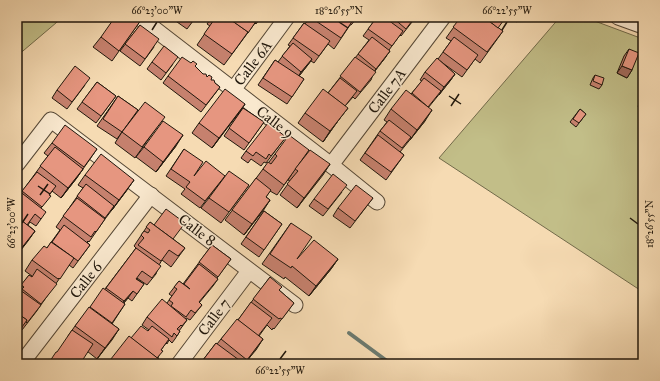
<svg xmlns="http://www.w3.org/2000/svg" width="660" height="381" viewBox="0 0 660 381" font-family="'IM FELL Great Primer',serif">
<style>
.green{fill:#c2be88;stroke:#716a4a}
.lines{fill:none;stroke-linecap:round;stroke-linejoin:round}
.stream{stroke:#6b796e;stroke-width:4}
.street-casing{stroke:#564836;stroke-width:17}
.street{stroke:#f9e8ce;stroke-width:15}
.wall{fill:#c6816e;stroke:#20170c}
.shaded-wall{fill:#a1695a;stroke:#20170c}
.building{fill:#e69680;stroke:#20170c}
.ticks{fill:none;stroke:#20170c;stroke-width:1.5}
.labels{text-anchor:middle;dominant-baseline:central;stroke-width:3;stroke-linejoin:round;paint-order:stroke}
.street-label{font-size:15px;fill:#20170c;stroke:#f9e8ce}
.neatline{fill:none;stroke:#20170c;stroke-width:1.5}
.ticks-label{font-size:10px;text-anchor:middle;fill:#20170c}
</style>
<rect width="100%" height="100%" fill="#f6dbb3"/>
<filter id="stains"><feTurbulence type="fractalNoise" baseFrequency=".005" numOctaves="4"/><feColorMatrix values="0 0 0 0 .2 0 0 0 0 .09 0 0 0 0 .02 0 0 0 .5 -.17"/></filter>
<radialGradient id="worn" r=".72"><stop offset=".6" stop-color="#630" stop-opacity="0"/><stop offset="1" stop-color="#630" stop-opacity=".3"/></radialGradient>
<g class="green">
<path d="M17 17H63L17 56Z"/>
<path d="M560 17H584L643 39V292L439 158Z"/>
</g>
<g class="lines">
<path class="stream" d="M349 333 391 364"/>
<g class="street-casing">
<g id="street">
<path d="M139 17 331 165 377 202"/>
<path d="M618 17 643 26"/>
<path d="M233 90 287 17"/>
<path d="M17 164 51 120 295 305"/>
<path d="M331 165 443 17"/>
<path d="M21 364 151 195"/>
<path d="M179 364 249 271"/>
</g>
</g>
<use href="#street" class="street"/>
</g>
<g class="wall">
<path d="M170 17H196L187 29Z"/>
<path d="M212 17H227L228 18 229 17H261L256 24 255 23 224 65 197 45 210 26 207 24Z"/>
<path d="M310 17H358L351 25H350L334 49 328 44 314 63 311 61 299 76 304 79 287 104 258 85 275 60 278 62 290 46 288 45 304 23 305 24Z"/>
<path d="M377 17H416L401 36 400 35 389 50 385 58 374 72 371 80 355 99 353 97 345 106 340 118 323 142 298 123 305 113 328 93 369 40 363 36Z"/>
<path d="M461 17 498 28 503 31 480 63 475 59 462 77 440 61 455 74 450 81 428 108 425 121 400 152 404 155 386 180 360 160 380 131 387 122 384 120 391 109 411 94 422 81 420 80 425 72 438 59 451 41 446 38Z"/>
<path d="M510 17H520L517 22Z"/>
<path d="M141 20 112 61 93 47 101 37Z"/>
<path d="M140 25 154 47 140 66 120 51Z"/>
<path d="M629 49 632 70 627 78 617 73 624 56Z"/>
<path d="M152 62 173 64 161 80 147 69Z"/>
<path d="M195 66 203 74 220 87 201 112 163 83 168 76Z"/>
<path d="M595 75 602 85 599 89 590 85 593 78Z"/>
<path d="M97 82 116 96 96 123 77 109Z"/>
<path d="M85 85 67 109 52 98 57 90Z"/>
<path d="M118 96 138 110 117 139 97 126Z"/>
<path d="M643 101V117L638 106 641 102Z"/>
<path d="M245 104 212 148 192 133 199 123Z"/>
<path d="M243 108 264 122 244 150 224 136Z"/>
<path d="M580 109 586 114 576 127 570 122Z"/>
<path d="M157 127 135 158 115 143 122 132Z"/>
<path d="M286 137 266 163 264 162 261 166 251 159 248 163 241 158 246 151Z"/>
<path d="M52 143 97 149 76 179 61 198 52 191 41 208V219L36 226 30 222 28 225 35 231 17 255V192L21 193 48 156 44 153Z"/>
<path d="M176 146 156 172 136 157 144 147Z"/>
<path d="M184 149 194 176H225L200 208 181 194 185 189 166 176Z"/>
<path d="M309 150 277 195 270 191 266 197 270 200 244 235 225 220 263 169 269 162 275 154Z"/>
<path d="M330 164 297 208 280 195 290 181 288 180 295 169Z"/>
<path d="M85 175 127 190 105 219 89 242 88 241 87 242 90 245 73 268 69 265 36 312 22 330H21L17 335V289L18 290 29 275 32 277V276L25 271 32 260 47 248 60 230 56 227 83 188 78 185Z"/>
<path d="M249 185 221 223 201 208 209 198Z"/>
<path d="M342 192 323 216 309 206 314 199Z"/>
<path d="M373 198 350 228 333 216 338 208Z"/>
<path d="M264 211 282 224 259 257 241 244Z"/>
<path d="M150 222 185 248 171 267 162 260 159 265 156 274 147 285 137 278V279L144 284 132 301 128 298 124 303 125 304 112 324 119 329 97 359 68 336 75 326 105 289 136 248 134 246Z"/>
<path d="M291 223 297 259H338L331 269 309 296 285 277 284 279 262 264Z"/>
<path d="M212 245 231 259 217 278 218 279 213 286 199 303 202 305 190 320 186 318 185 319 187 320 179 331H180L175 339 172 343 169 340 167 344 166 343 161 350 158 358 131 338 148 331 149 330 142 325 147 317 167 303 172 296 169 294 179 281 183 284Z"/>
<path d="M270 277 279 290 294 303 274 329 273 328 272 330 267 325 259 336 263 339 245 364H200L216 343 217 344 221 339 238 320Z"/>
</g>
<g class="shaded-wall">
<path d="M390 51 385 58 371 76 376 69Z"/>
<path d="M312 59 307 66 296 80 301 72Z"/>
<path d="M622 66 632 70 627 78 617 73Z"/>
<path d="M455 74 450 81 439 95 444 87Z"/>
<path d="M245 104 238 114 212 148 219 138Z"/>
<path d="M348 108 340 118 323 142 330 131Z"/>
<path d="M432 110 425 121 410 140 417 130Z"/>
<path d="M183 135 176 146 156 172 163 162Z"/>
<path d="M330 164 323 175 297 208 304 198Z"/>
<path d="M83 169 76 179 61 198 68 188Z"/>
<path d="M134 180 127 190 112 210 119 200Z"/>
<path d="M270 200 263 211 244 235 252 224Z"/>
<path d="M35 231 28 241 17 255 20 250Z"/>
<path d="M338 259 331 269 309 296 316 286Z"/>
<path d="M133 291 128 298 119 308 124 301Z"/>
<path d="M119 329 112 340 97 359 105 348Z"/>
<path d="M263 339 256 350 244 364 247 360Z"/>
</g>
<g class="building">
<path d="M115 17H137L141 20 119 51 101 37Z"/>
<path d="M185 17H196L192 22Z"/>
<path d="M216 17H227L248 32 232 54 204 34Z"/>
<path d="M229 17H259L248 33V32L228 18Z"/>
<path d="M310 17H355L341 38Z"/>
<path d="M377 17H384L403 31 392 46 368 29Z"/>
<path d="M392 17H415L406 29Z"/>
<path d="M461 17H483L503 31 487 52 453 27Z"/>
<path d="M484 17H506L498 28Z"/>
<path d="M304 23 330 41 319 56 293 38Z"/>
<path d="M140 25 159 39 145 59 125 44Z"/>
<path d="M372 37 390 51 376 69 358 54Z"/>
<path d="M454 37 478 55 467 70 443 52Z"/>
<path d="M293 43 312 59 301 72 282 56Z"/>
<path d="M164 46 178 57 166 73 152 62Z"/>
<path d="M629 49 639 53 632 70 622 66Z"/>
<path d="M182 57 191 63 193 61 197 64 195 66 203 74H206L207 77 209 75 212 77 211 80H214L215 83 220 87 206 105 168 76Z"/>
<path d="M355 57 376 72 360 92 340 76Z"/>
<path d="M437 58 455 74 444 87 425 72Z"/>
<path d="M275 60 304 79 292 97 263 78Z"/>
<path d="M75 66 90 78 72 102 57 90Z"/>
<path d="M595 75 604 78 602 85 593 81Z"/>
<path d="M340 78 357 91 345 106 328 93Z"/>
<path d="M424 78 441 91 428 107 412 93Z"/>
<path d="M97 82 116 96 101 116 82 102Z"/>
<path d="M225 89 245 104 219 138 199 123Z"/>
<path d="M323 89 348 108 330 131 305 113Z"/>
<path d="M406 90 432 110 417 130 391 109Z"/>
<path d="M118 96 138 110 122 132 103 119Z"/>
<path d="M643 101V108L641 102Z"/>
<path d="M145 102 165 117 142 147 122 132Z"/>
<path d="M243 108 264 122 249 143 229 128Z"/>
<path d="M580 109 586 114 579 123 573 119Z"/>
<path d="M389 120 411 137 402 148 380 131Z"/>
<path d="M163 121 183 135 163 162 144 147Z"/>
<path d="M268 123 286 137 271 156 269 154 266 159 256 152 253 156 246 151Z"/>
<path d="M65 125 97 149 84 167 52 143Z"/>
<path d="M289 135 309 150 284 185 263 169 268 162 271 164 277 156 275 154Z"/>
<path d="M378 135 404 155 391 172 365 153Z"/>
<path d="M55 147 83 169 68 188 40 166Z"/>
<path d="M184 149 203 162 194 176 206 161 225 176 205 201 186 187 190 182 171 169Z"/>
<path d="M310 150 330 164 304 198 287 184 298 171 295 169Z"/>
<path d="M101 154 134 180 119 200 85 175Z"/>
<path d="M229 171 249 185 229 212 209 198Z"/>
<path d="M37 172 56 186 49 195 51 196 42 207 22 191Z"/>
<path d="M333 174 347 185 328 209 314 199Z"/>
<path d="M256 178 271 190 266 197 270 200 252 224 232 210Z"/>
<path d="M86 184 114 206 105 218 77 196Z"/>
<path d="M356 185 373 198 355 221 338 208Z"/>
<path d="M18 190 46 212 41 219 35 214 27 225 17 217V192Z"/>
<path d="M77 198 105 219 96 232 95 231 91 237 63 216Z"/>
<path d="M166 209 185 223 173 239 154 225Z"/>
<path d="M264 211 282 224 264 250 246 237Z"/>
<path d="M17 217 35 231 20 250 17 247Z"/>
<path d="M150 222 185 248 178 256 169 250 161 261 138 245 144 238 141 235 144 231 148 233 150 230 146 227Z"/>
<path d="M291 223 312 237 297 259 314 240 338 259 316 286 292 266 291 268 270 254Z"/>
<path d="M64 225 90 245 78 261 52 242Z"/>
<path d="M51 242 74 258 60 279 59 278 58 279 32 260 44 246 47 248Z"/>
<path d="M212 245 231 259 218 277 199 262Z"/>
<path d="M136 248 161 266 152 278 142 271 136 279 144 284 137 294 133 291 124 301 106 288Z"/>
<path d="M199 264 218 279 199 302 202 305 195 313 191 310 186 317 171 306 173 303 169 300 177 289 174 287 179 281 190 289 184 284Z"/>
<path d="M37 269 57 284 41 304 22 289 24 287 21 285 29 275 32 277Z"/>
<path d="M270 277 282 287 279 290 294 303 282 319 280 318 279 319 253 299Z"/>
<path d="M103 288 125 304 112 323 90 307Z"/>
<path d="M17 289 20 291V290L41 305 27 323 26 322 27 320 17 313Z"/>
<path d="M162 299 187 320 182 326 181 325 177 329 180 331 177 336 174 333 172 337 147 317Z"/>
<path d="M251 302 272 318 258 336 238 320Z"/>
<path d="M89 307 119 329 105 348 75 326Z"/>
<path d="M17 313 27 320 17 334Z"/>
<path d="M237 319 263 339 247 360 221 339Z"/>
<path d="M141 326 148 331 152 326 169 339 161 350 163 351 157 358 131 338Z"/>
<path d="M72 330 93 344 80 364H48L56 352H57Z"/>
<path d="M129 336 160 360 156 364H107Z"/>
<path d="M216 343 239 360 236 364H208L203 360Z"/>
</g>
<path class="ticks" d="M339 22 348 28M152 30 157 22M502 30 507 22M449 96 461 104M451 106 459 94M38 186 50 194M40 195 48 184M630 218 638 224M22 223 28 214M280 359 286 351"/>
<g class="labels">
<g class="street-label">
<text transform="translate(253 63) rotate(-53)">Calle 6A</text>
<text transform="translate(387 91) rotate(-53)">Calle 7A</text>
<text transform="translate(275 122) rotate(37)">Calle 9</text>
<text transform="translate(197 230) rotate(37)">Calle 8</text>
<text transform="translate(86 280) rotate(-52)">Calle 6</text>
<text transform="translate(214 317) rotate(-53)">Calle 7</text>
</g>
</g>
<rect width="660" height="381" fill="none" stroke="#f6dbb3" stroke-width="44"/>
<rect x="22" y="22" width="616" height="337" class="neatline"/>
<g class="ticks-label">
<text x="157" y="14">66°23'00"W</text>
<text x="339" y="14">18°26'55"N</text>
<text x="507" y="14">66°22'55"W</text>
<text transform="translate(11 223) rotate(-90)" y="4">66°23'00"W</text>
<text transform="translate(649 224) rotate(-90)" y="4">18°26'55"N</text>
<text x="280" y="374">66°22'55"W</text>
</g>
<rect width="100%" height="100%" filter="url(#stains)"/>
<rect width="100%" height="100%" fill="url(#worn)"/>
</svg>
